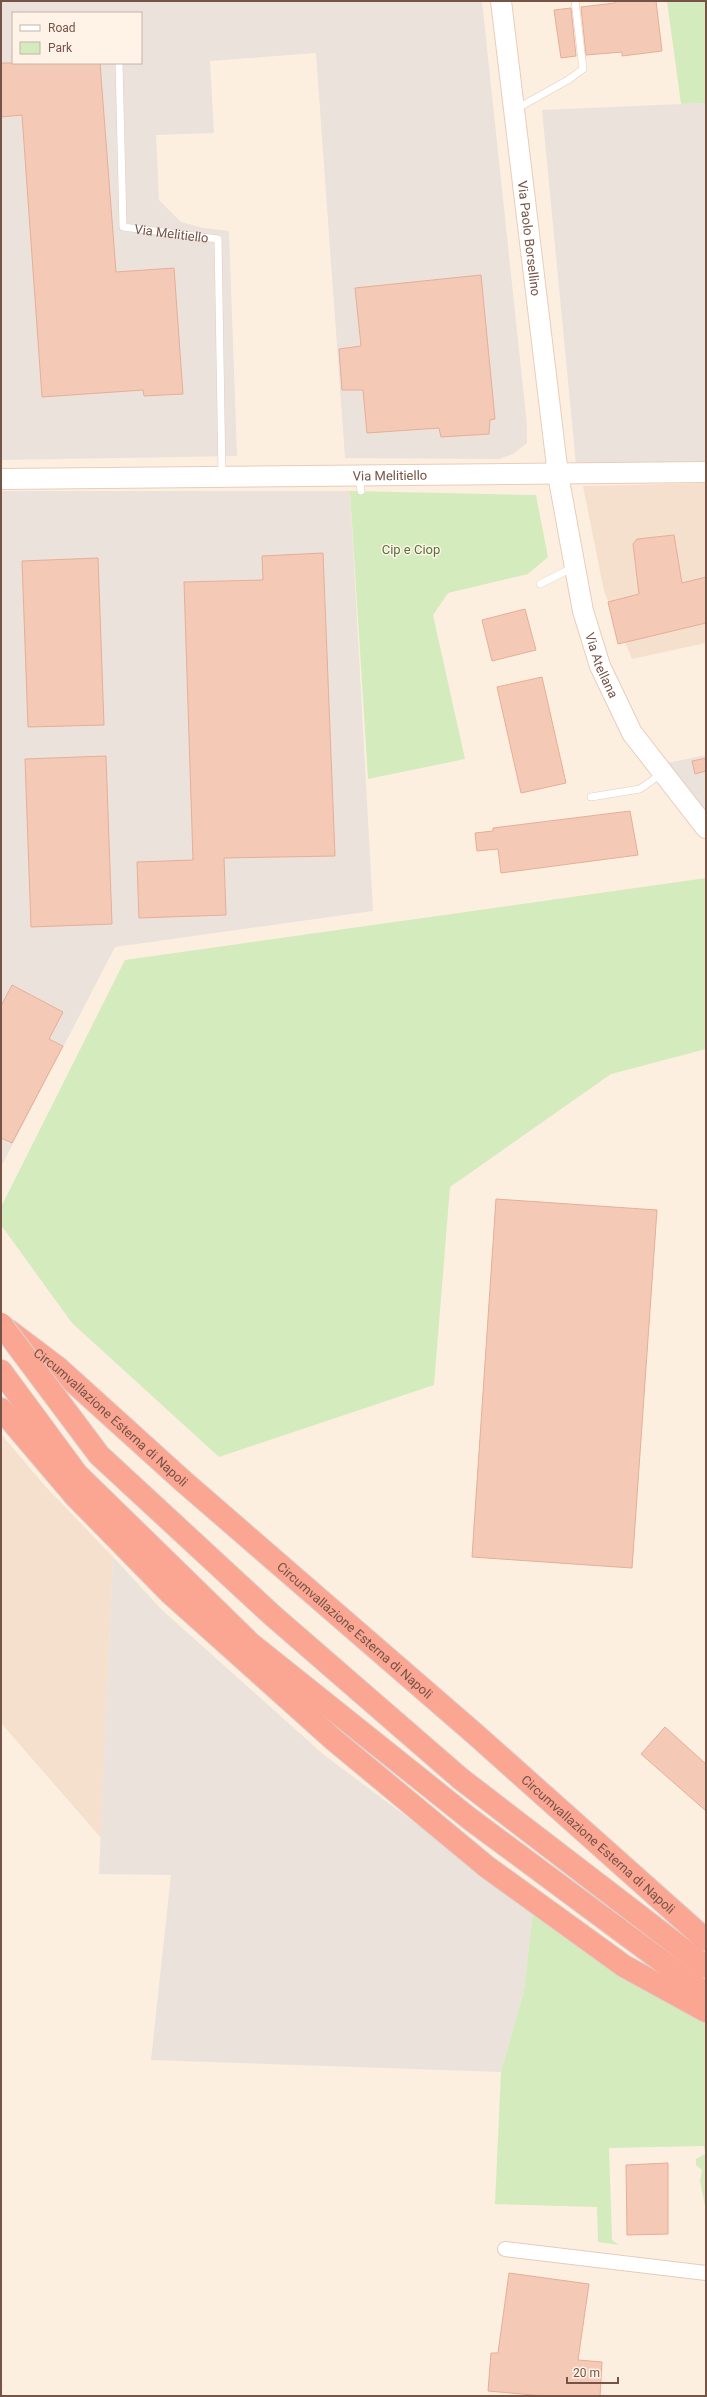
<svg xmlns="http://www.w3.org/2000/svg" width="707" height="2397" viewBox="0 0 707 2397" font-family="Roboto,sans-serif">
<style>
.residential{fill:#f5e0ce}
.industrial{fill:#ebe2dc;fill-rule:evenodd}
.green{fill:#d4ebbe}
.building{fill:#f4c9b6;stroke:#e7ae95}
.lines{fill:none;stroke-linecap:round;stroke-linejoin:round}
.lane-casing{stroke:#e4ccbe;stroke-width:8}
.street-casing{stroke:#e4ccbe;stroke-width:16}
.secondary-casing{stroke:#e9ccbb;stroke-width:22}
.highway-casing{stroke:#dbd2cf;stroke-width:24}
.lane{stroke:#fff;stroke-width:7}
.street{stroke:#fff;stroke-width:14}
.secondary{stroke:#fff;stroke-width:20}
.highway{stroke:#fba593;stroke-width:22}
.highway-bridge-casing{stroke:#dbd2cf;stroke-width:24;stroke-linecap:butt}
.highway-bridge{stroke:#fba593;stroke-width:22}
.labels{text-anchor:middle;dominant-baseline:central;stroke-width:3;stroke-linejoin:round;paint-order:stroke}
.street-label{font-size:13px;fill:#755346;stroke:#fff3e7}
.park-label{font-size:13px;fill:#52753b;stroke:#fff3e7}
</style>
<rect width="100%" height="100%" fill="#fdefdf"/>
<g class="residential">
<path d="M706 483V643L632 659 604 591 583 486Z"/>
<path d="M1 1434 45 1486 113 1557 101 1838 1 1723Z"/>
</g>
<g class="industrial">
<path d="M1 1H482L527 425V443L513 454 499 459 345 458 316 53 210 61 214 133 156 135 159 200 181 222 203 228 229 231 237 456 1 460ZM13 13H141V63H13Z"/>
<path d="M706 103V463L576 465 542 110Z"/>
<path d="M1 491H350L373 911 115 947 1 1167Z"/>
<path d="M706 755V812L667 763Z"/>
<path d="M113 1557 162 1610 324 1755 533 1911 524 1991 501 2072 151 2060 171 1875 99 1874Z"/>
</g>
<g class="green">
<path d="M667 1H706V103L681 104Z"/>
<path d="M350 491 536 495 548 557 528 574 448 593 433 615 465 759 368 779Z"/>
<path d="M706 878V1049L611 1074 450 1187 434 1385 219 1457 72 1323 1 1225V1207L125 960Z"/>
<path d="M533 1911 706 2020V2211L700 2181 702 2170 696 2165V2159L705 2154 704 2146 609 2148 612 2240 619 2245 598 2242 597 2207 495 2204 501 2072 524 1991Z"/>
</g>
<g class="building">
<path d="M615 1H656L662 51 622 56V52L586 55 581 7 615 3Z"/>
<path d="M571 8 576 56 561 58 554 10Z"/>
<path d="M1 63H100L116 272 174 268 183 394 144 396 143 390 42 397 22 115 1 117Z"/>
<path d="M481 275 495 419 490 420 489 434 441 437 439 428 367 433 363 390H342L339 349 361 346 355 288Z"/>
<path d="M674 535 682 583 706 577V623L618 644 608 602 639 594 633 544 637 539Z"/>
<path d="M323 553 335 856 224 858 226 915 139 918 137 862 193 860 184 582 263 580 262 556Z"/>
<path d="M98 558 104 725 28 727 22 561Z"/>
<path d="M525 609 536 650 492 661 482 620Z"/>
<path d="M542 677 566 783 521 793 497 687Z"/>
<path d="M106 756 112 924 31 927 25 759Z"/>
<path d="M706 758V771L695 774 692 761Z"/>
<path d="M630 811 638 855 501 873 498 849 477 851 475 833 493 831V828Z"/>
<path d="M12 985 63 1012 49 1039 63 1046 12 1143 1 1138V1006Z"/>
<path d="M496 1199 657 1210 632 1568 472 1557Z"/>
<path d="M665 1727 706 1764V1811L641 1754Z"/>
<path d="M668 2163V2234L627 2235 626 2165Z"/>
<path d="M509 2273 589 2284 578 2360 602 2362 600 2396H544L488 2391 491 2353H498Z"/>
</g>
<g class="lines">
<g class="lane-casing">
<g id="lane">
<path id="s1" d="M119 63 123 227 218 239 222 476"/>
<path d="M516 109 568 80 583 69 575 1"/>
<path d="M359 477 361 491"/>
<path d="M540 584 574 567"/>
<path d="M591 797 640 789 661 774"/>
</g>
</g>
<g class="street-casing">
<path id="street" d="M505 2249 706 2273"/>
</g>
<g class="secondary-casing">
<g id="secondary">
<path id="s2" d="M501 1 558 475 583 611 600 666 632 733 706 828"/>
<path id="s3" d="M1 479 706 472"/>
</g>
</g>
<g class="highway-casing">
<g id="highway">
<path id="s4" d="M8 1330 57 1367 183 1481 475 1734 706 1940"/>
<path d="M1 1371 77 1474 250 1643 470 1819 706 1994"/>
<path d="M1 1409 75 1496 170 1593 334 1740 487 1867 624 1966 706 2011"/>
<path d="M461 1779 706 1967"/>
</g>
</g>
<use href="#lane" class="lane"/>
<use href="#street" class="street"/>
<use href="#secondary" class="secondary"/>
<use href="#highway" class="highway"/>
<g class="highway-bridge-casing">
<path id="highway-bridge" d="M1 1324 99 1455 272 1615 461 1779"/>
</g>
<use href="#highway-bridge" class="highway-bridge"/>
</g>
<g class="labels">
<g class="street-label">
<text stroke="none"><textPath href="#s1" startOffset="213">Via Melitiello</textPath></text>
<text stroke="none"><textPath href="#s2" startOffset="239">Via Paolo Borsellino</textPath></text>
<text stroke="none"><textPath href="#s3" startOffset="389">Via Melitiello</textPath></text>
<text stroke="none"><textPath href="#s2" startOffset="673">Via Atellana</textPath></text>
<text stroke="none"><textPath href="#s4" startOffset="135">Circumvallazione Esterna di Napoli</textPath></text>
<text stroke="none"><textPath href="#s4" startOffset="459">Circumvallazione Esterna di Napoli</textPath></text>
<text stroke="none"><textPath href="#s4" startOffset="783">Circumvallazione Esterna di Napoli</textPath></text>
</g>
<g class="park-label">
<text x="411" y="549">Cip e Ciop</text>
</g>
</g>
<rect width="707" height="2397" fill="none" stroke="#755346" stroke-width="4"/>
<rect x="12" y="12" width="130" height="52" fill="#fff3e7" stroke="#c8b3a7"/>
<rect x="20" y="25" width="20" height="6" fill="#ffffff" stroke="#c8b3a7"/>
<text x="48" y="32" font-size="12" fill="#755346">Road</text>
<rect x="20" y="42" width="20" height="12" fill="#d4ebbe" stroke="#c8b3a7"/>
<text x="48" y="52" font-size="12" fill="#755346">Park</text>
<path d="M567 2377v6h51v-6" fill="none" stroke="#755346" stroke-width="2"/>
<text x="573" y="2377" font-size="12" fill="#755346" stroke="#fff3e7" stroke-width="3" paint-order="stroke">20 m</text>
</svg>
